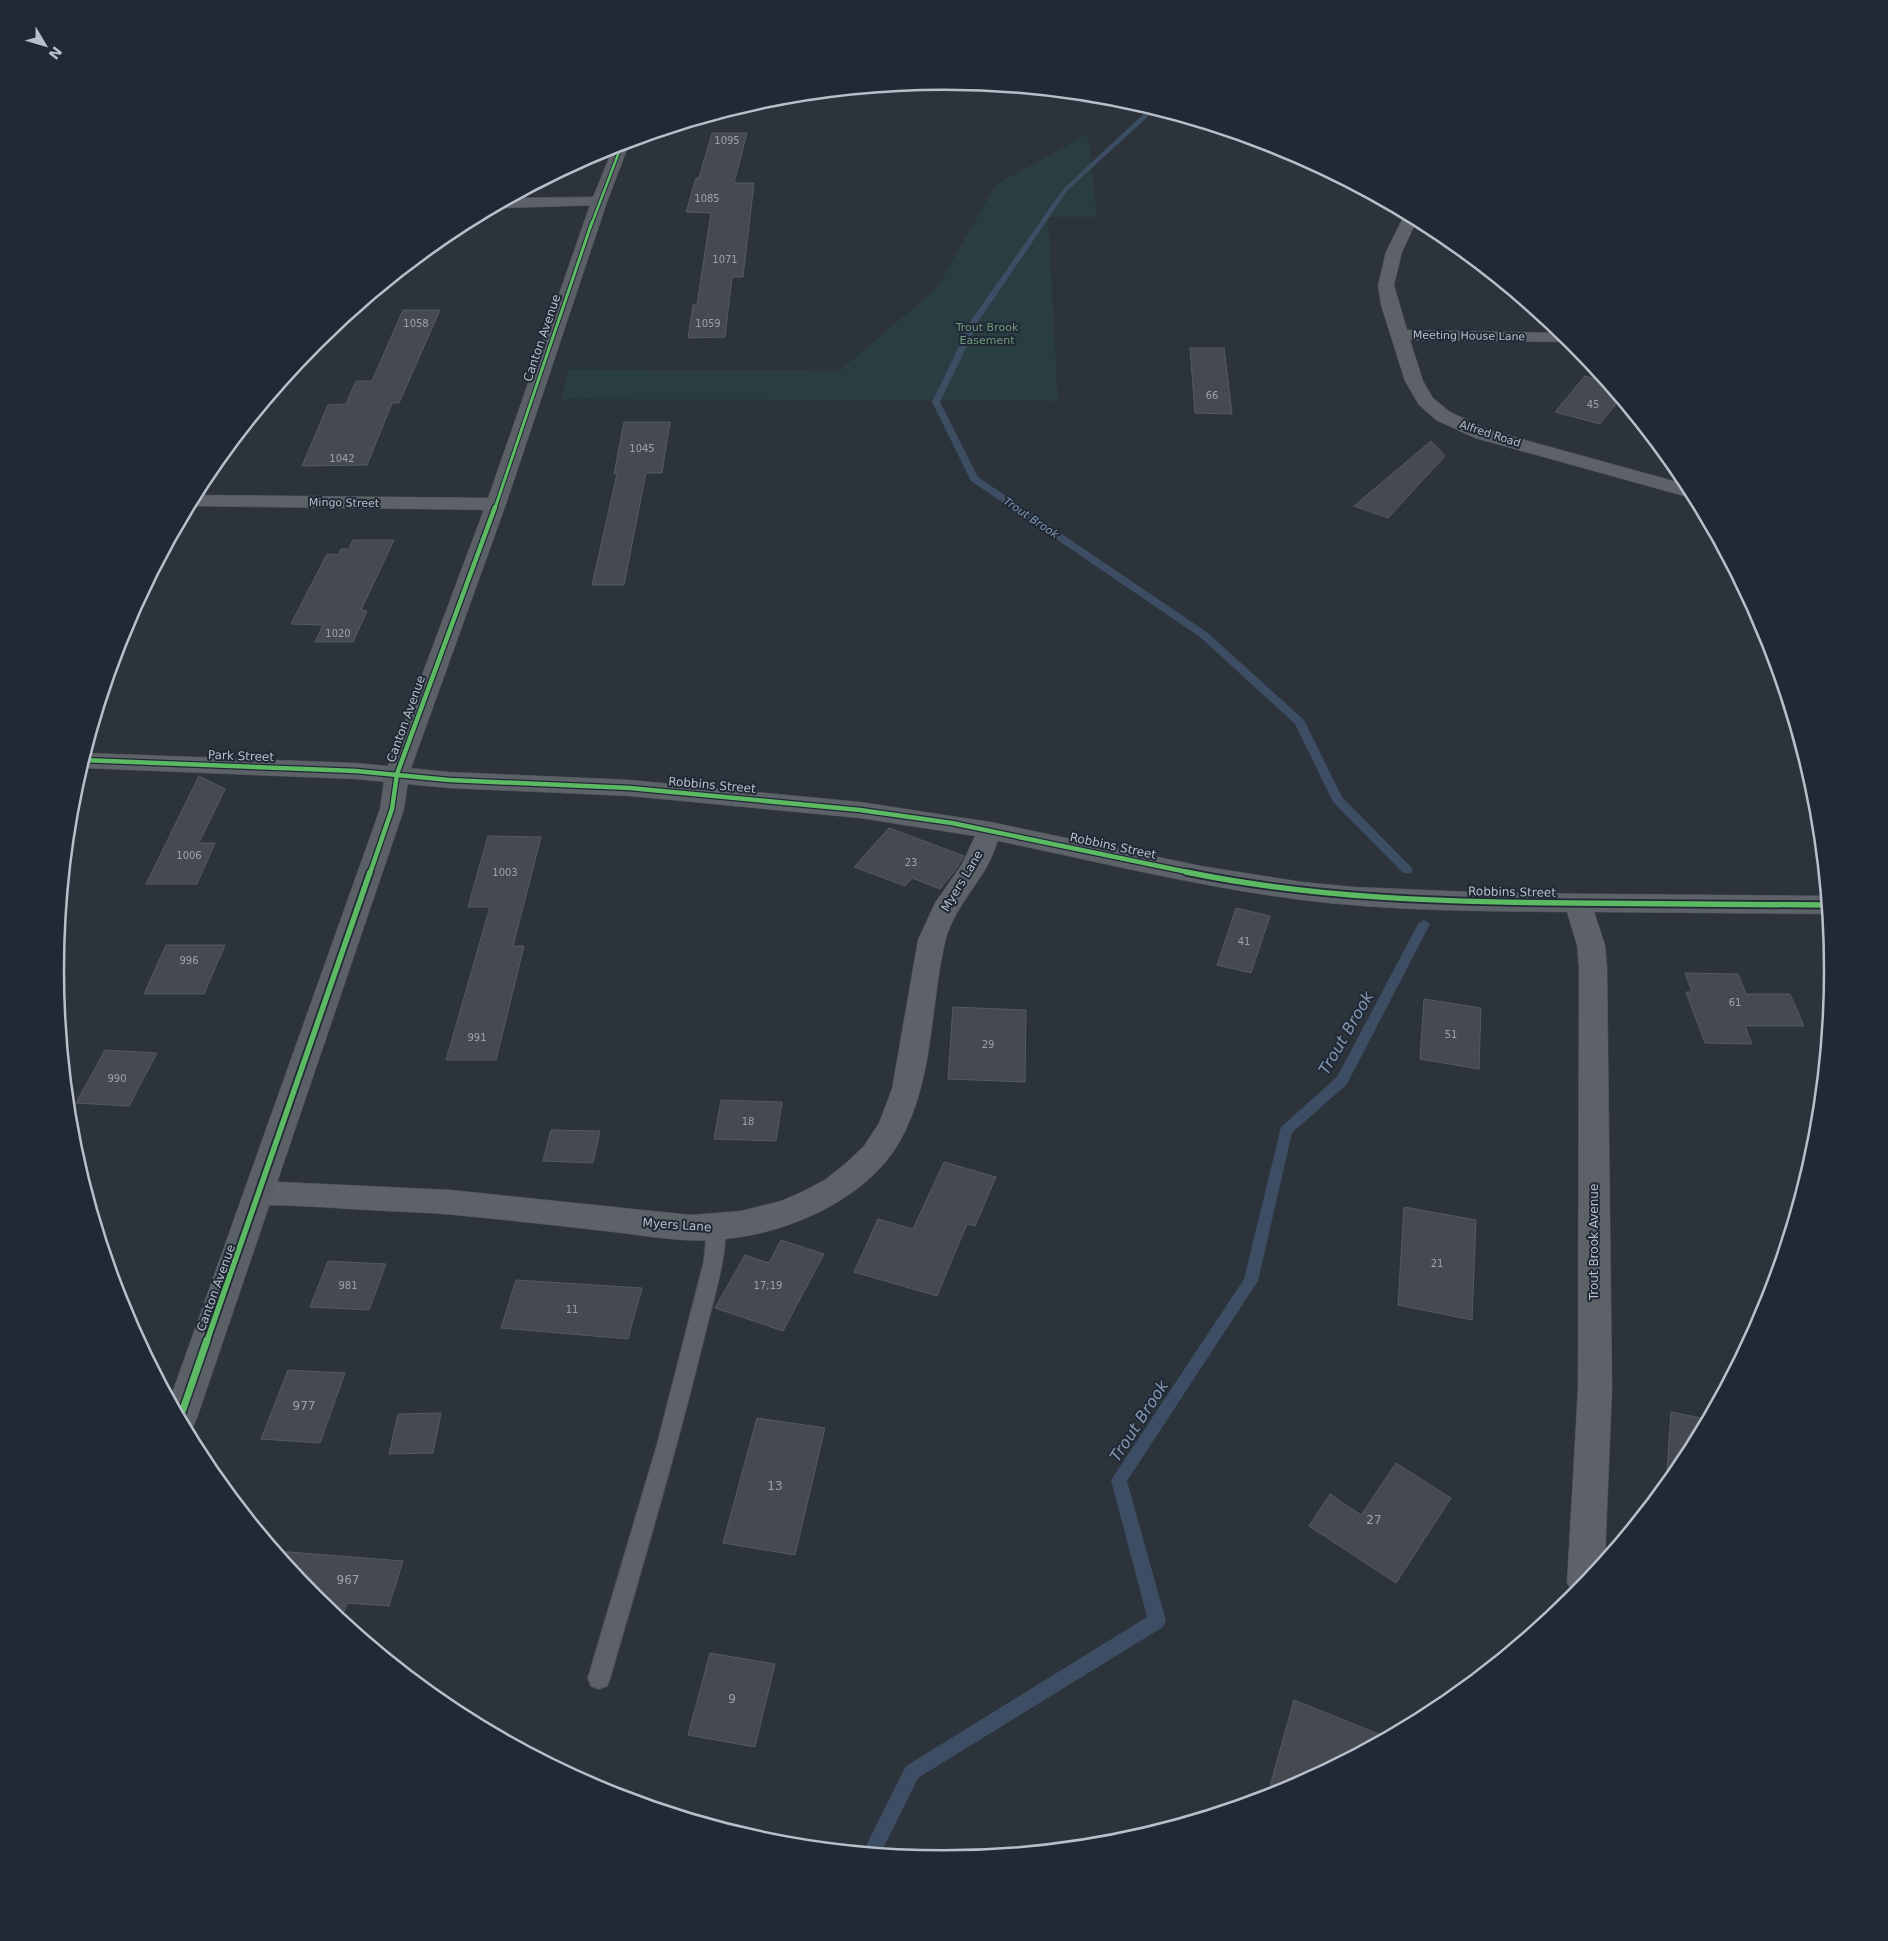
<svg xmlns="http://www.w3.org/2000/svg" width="1888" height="1941" viewBox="0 0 1888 1941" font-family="'DejaVu Sans',sans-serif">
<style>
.green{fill:#2a3d40}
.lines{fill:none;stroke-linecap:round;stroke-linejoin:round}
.stream{fill:#3c4d64;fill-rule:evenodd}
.building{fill:#454a50;stroke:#555a61}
.lane-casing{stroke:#4b4f54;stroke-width:2}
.street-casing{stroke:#4b4f54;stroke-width:1}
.secondary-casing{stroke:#4b4f54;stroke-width:1}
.lane{fill:#5d6168;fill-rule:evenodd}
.street{fill:#5d6168;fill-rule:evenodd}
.secondary{fill:#5b6067;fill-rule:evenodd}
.cycleway-far4-casing{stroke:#202935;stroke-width:4.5}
.cycleway-far3-casing{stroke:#202935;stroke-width:5}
.cycleway-far2-casing{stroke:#202935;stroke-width:7}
.cycleway-far1-casing{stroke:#202935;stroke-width:9}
.cycleway-casing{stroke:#202935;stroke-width:10}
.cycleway-far4{stroke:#5cba63;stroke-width:2.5}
.cycleway-far3{stroke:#5cba63;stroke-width:3}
.cycleway-far2{stroke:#5cba63;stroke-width:4.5}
.cycleway-far1{stroke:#5cba63;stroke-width:5.5}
.cycleway{stroke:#5cba63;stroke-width:7}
.labels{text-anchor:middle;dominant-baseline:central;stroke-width:4;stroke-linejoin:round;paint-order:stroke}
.number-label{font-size:10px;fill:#9ba2ac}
.far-park-label{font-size:11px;fill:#709a79;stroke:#202935}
.far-street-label{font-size:11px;fill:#b8bfca;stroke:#202935}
.far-water-label{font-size:11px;font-style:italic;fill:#8196b0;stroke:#202935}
.street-label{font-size:12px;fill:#b8bfca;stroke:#202935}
.near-number-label{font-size:12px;fill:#9ba2ac}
.near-water-label{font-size:16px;font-style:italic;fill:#8196b0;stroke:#202935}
.rim{fill:none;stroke:#b8bfca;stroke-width:2.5}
</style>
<rect width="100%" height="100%" fill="#2d333a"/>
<path class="green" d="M1088 134 1097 217H1048L1058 401 561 399 568 369 839 371 936 289 996 184Z"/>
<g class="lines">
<g class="stream">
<path d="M1150 108 1155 110 1067 191 980 319 940 402 978 477 1208 633 1304 720 1342 797 1411 867 1413 870 1411 873H1403L1333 802 1295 724 1200 637 971 481 932 402 972 319 1063 189Z"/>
<path d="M1424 920 1430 924 1347 1084 1292 1133 1258 1281 1127 1481 1166 1621 1163 1627 918 1778 881 1853 863 1852 906 1766 1147 1617 1111 1480 1244 1279 1281 1127 1337 1077 1418 924Z"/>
</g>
</g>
<g class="building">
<path d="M712 133H747L734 183H754L743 277H732L725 337 688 338 693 305H697L711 213 686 212 696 178H699Z"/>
<path d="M403 310H440L399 403H392L367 465 302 466 328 405 346 404 356 381H372Z"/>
<path d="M1190 348H1224L1232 414 1195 413Z"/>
<path d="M1585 376 1605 381 1620 399 1600 424 1555 412Z"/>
<path d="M624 422H670L662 473H646L624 585H592L617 474H614Z"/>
<path d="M1431 441 1445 456 1388 518 1354 506Z"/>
<path d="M353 540H394L361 610 367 611 353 642H315L323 625 291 624 327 554 338 555 341 549H349Z"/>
<path d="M199 776 225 789 199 843H215L197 884H146Z"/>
<path d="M889 828 964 856 957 868 940 889 912 878 905 886 854 867Z"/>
<path d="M488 836 541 837 513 946H524L496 1060H446L490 907H468Z"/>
<path d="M1236 908 1270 916 1251 973 1217 965Z"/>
<path d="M166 945H225L204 994H144Z"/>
<path d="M1685 973 1738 974 1746 994H1790L1804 1026H1745L1752 1044 1705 1043 1686 992H1692Z"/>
<path d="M1424 999 1481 1008 1479 1069 1420 1059Z"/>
<path d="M953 1007 1026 1010 1025 1082 948 1079Z"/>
<path d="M105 1050 157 1053 129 1106 76 1103Z"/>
<path d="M721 1100 782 1102 776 1141 714 1139Z"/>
<path d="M551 1130 600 1131 593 1163 543 1161Z"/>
<path d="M944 1162 996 1177 975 1226 967 1224 937 1296 854 1272 878 1219 913 1229Z"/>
<path d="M1404 1207 1476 1220 1472 1320 1398 1305Z"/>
<path d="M781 1240 824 1254 783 1331 715 1308 745 1255 769 1263Z"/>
<path d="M328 1261 386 1264 369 1310 310 1307Z"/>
<path d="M516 1280 642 1288 628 1339 501 1328Z"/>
<path d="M288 1370 345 1373 320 1443 261 1439Z"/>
<path d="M1671 1412 1707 1419 1683 1465 1666 1486Z"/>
<path d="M441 1413 433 1453 389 1454 398 1414Z"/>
<path d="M757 1418 825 1428 795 1555 723 1543Z"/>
<path d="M1396 1463 1451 1498 1396 1583 1309 1526 1330 1494 1361 1515Z"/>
<path d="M276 1551 403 1561 389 1606 347 1603 341 1620 315 1599Z"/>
<path d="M710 1653 775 1664 755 1747 688 1735Z"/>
<path d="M1294 1700 1386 1737 1284 1792 1267 1797Z"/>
</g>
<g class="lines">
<g class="lane-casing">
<path id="lane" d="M716 1221 723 1224C732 1242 709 1315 704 1338 676 1452 643 1565 610 1678L607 1686 599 1689 591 1686 588 1678 657 1445 704 1261 707 1229 709 1224Z"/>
</g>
<g class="street-casing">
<g id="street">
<path d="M599 197 604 199 607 202 604 205 503 208 497 206 512 198Z"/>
<path d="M1405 214 1417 220 1402 252 1394 285 1407 330 1561 333 1573 342 1410 340 1423 381 1433 398 1450 412 1489 430 1688 485 1694 497 1684 496 1475 438 1436 420 1419 405 1405 381 1381 305 1378 285 1386 252Z"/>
<path d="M195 495 496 498 503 500 506 504 503 508 496 510 189 506Z"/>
<path d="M86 753 356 763 449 772 630 780 860 802 990 822 1201 866 1302 882 1354 887 1496 893 1826 896 1827 914 1594 912 1605 945 1607 967 1612 1389 1605 1559 1575 1596 1567 1583 1578 1389 1579 967 1577 945 1567 912C1479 911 1390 911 1302 900 1200 887 1099 862 998 841 994 850 991 860 986 868 971 893 952 914 945 942 930 1008 934 1080 900 1141 866 1202 780 1237 713 1240 680 1242 647 1236 614 1232 561 1226 508 1220 455 1215 427 1212 398 1212 370 1210 333 1208 297 1205 260 1205L249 1202 245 1193 249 1184 260 1181 451 1190 691 1215 741 1211 781 1201 804 1191 826 1179 846 1163 864 1146 879 1123 892 1089 918 940 935 903 962 864 975 836 860 818 630 796 449 788 356 779 83 768 81 767Z"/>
</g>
</g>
<g class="secondary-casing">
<path id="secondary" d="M628 142 629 144 607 202 506 504 409 774 404 809 197 1418 192 1429 187 1431 170 1399 380 809 385 774 486 504 591 202 614 146Z"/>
</g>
<use href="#lane" class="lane"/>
<use href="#street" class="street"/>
<use href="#secondary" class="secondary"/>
<g class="cycleway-far4-casing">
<path id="cycleway-far4" d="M592 223 622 144"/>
</g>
<g class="cycleway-far3-casing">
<path id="cycleway-far3" d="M495 508 592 222"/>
</g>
<g class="cycleway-far2-casing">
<g id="cycleway-far2">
<path d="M83 760 356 771 449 780 630 788 860 810 952 823 1192 873"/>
<path d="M370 873 392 809 397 774 495 507"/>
</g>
</g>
<g class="cycleway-far1-casing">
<g id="cycleway-far1">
<path d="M1186 872C1312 898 1441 902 1570 903 1655 903 1741 904 1827 905"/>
<path d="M207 1341 370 872"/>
</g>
</g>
<g class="cycleway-casing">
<path id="cycleway" d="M180 1418 207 1340"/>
</g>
<use href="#cycleway-far4" class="cycleway-far4"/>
<use href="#cycleway-far3" class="cycleway-far3"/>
<use href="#cycleway-far2" class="cycleway-far2"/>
<use href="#cycleway-far1" class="cycleway-far1"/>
<use href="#cycleway" class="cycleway"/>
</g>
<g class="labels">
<g class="number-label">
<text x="727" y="140">1095</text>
<text x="707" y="198">1085</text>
<text x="725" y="259">1071</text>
<text x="416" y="323">1058</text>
<text x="708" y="323">1059</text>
<text x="1212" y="395">66</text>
<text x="1593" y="404">45</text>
<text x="642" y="448">1045</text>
<text x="342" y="458">1042</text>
<text x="338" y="633">1020</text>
<text x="189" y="855">1006</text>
<text x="911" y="862">23</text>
<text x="505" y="872">1003</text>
<text x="1244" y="941">41</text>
<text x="189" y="960">996</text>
<text x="1735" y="1002">61</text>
<text x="1451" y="1034">51</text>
<text x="477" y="1037">991</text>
<text x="988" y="1044">29</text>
<text x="117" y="1078">990</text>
<text x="748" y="1121">18</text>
<text x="1437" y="1263">21</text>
<text x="348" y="1285">981</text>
<text x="768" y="1285">17;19</text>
<text x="572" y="1309">11</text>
</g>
<g class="far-park-label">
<text x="987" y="327">Trout Brook<tspan x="987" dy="13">Easement</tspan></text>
</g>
<g class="far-street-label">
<text transform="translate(1469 336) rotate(1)">Meeting House Lane</text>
<text transform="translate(1490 434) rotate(18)">Alfred Road</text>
<text transform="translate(344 503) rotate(1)">Mingo Street</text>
</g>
<g class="far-water-label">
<text transform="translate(1031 518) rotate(34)">Trout Brook</text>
</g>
<g class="street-label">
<text transform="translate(542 338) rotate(-71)">Canton Avenue</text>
<text transform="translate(406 719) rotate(-70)">Canton Avenue</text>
<text transform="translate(241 756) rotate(2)">Park Street</text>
<text transform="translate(712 785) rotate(5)">Robbins Street</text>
<text transform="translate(1113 846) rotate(12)">Robbins Street</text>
<text transform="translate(962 881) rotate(-59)">Myers Lane</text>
<text transform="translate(1512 892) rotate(1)">Robbins Street</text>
<text transform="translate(677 1225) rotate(4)">Myers Lane</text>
<text transform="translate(1594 1242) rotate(-90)">Trout Brook Avenue</text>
<text transform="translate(216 1288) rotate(-70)">Canton Avenue</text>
</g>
<g class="near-number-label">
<text x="304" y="1406">977</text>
<text x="775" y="1486">13</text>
<text x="1374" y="1520">27</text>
<text x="348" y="1580">967</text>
<text x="732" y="1699">9</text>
</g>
<g class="near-water-label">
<text transform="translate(1346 1033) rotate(-60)">Trout Brook</text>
<text transform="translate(1139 1421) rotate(-57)">Trout Brook</text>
</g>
</g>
<path d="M0 0H1888V1941H0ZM64 970a880 880 0 1 1 1760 0a880 880 0 1 1-1760 0Z" fill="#202935" fill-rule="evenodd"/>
<path class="rim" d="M64 970a880 880 0 1 1 1760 0a880 880 0 1 1-1760 0Z"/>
<g transform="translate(45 45) rotate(128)" stroke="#202935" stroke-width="4" paint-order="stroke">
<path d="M0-4L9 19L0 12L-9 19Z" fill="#b8bfca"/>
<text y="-8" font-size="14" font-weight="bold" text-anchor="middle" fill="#b8bfca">N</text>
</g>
</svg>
